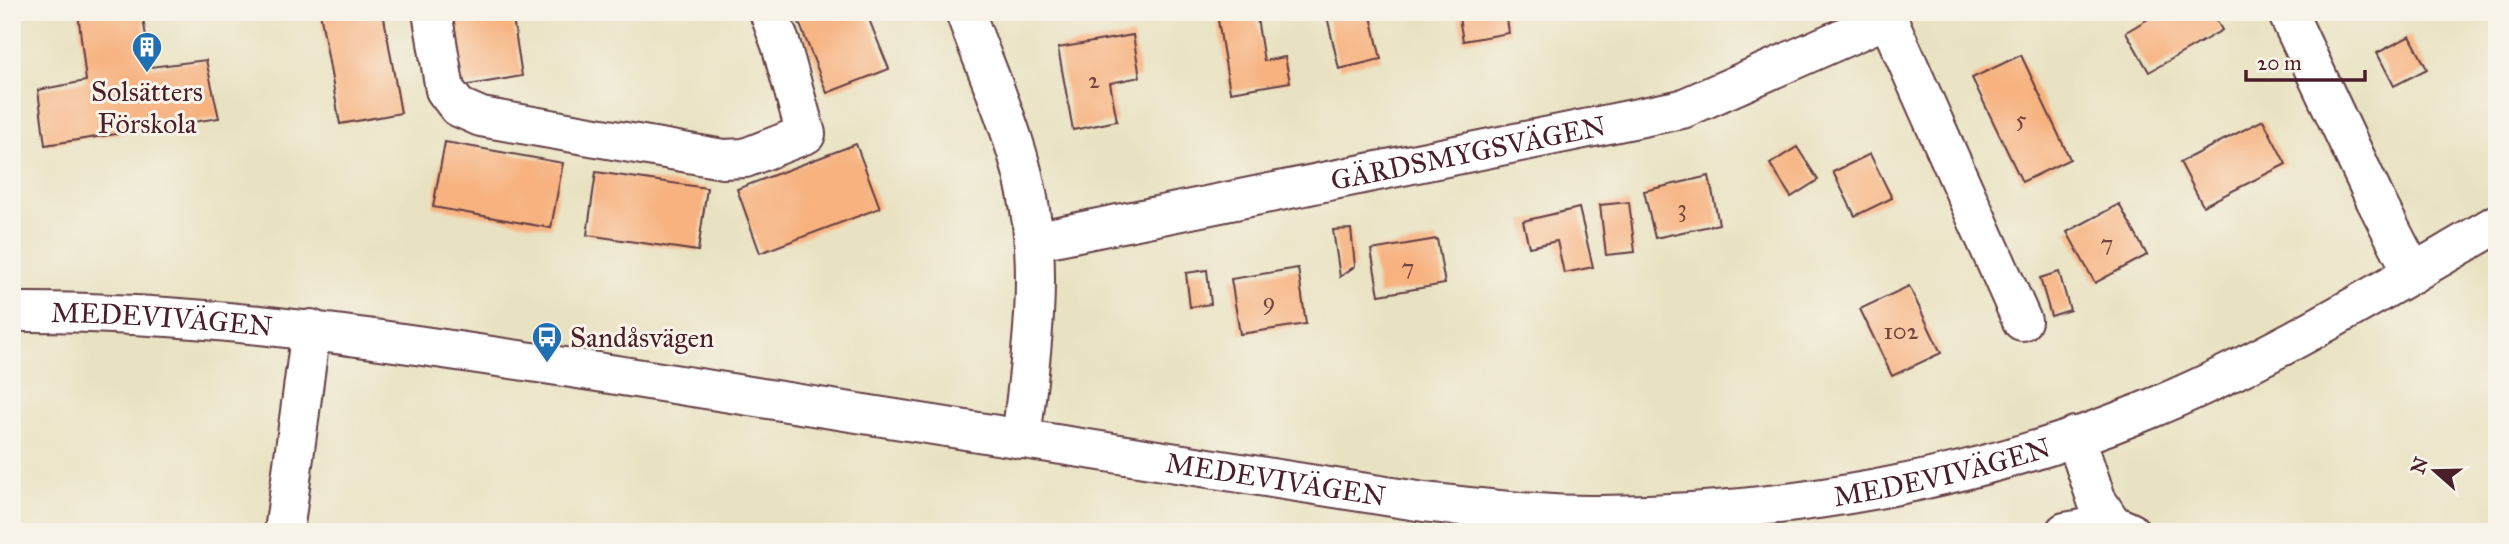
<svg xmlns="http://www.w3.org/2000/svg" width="2509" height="544" viewBox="0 0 2509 544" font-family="'IM FELL Great Primer',serif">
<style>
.building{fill:#f7b280}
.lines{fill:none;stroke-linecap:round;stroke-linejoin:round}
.minor-casing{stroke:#623c42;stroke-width:42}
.minor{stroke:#fff;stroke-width:38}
.labels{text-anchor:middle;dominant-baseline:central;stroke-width:6;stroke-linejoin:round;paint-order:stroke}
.number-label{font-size:24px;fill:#754440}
.poi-label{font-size:28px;fill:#4a1f2b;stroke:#f7f3e8}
.street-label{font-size:28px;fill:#4a1f2b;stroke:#f7f3e8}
</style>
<rect width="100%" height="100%" fill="#f7f3e8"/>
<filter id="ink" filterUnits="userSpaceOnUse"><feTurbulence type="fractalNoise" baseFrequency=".0143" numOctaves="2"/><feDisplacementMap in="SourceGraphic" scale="14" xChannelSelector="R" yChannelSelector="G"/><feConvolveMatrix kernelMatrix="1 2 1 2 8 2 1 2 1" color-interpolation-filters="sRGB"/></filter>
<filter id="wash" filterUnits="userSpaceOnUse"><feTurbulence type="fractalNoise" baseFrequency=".00686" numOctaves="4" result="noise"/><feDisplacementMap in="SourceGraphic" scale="28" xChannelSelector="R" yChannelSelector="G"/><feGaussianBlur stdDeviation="1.57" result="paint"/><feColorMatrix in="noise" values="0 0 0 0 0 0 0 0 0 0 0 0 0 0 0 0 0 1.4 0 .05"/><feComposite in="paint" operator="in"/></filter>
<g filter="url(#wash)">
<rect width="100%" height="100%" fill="#e9e2c2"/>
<g id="blocks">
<g class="building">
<path d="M78 12H142L151 67 206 60 219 118 45 145 38 90 86 81Z"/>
<path d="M320 12H383L401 113 340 124Z"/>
<path d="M445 12H512L522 76 457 87Z"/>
<path d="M795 12H866L889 69 827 93Z"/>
<path d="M1229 12H1256L1264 61 1285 57 1290 82 1230 92 1217 14Z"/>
<path d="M1326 12H1370L1381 59 1339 69Z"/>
<path d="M1458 12H1506L1509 33 1463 41Z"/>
<path d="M2160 12H2212L2222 30 2149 72 2126 32Z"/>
<path d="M1133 35 1140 77 1110 83 1117 121 1073 130 1058 48Z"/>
<path d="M2410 36 2427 69 2394 86 2377 53Z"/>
<path d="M2021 55 2070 159 2022 182 1972 78Z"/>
<path d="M2263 120 2286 164 2203 206 2180 162Z"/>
<path d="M445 142 563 163 551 228 433 207Z"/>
<path d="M856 144 880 208 760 253 737 189Z"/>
<path d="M1797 147 1818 180 1791 197 1770 164Z"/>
<path d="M1870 154 1892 198 1855 216 1833 172Z"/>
<path d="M596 172 707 188 698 251 587 235Z"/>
<path d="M1709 176 1719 224 1655 238 1644 191Z"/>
<path d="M1629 202 1635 252 1606 255 1600 205Z"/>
<path d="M2119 204 2147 255 2095 283 2067 232Z"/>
<path d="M1579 208 1593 267 1564 273 1557 241 1529 247 1523 221Z"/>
<path d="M1351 229 1355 266 1340 277 1333 230Z"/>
<path d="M1437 239 1445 284 1379 295 1371 250Z"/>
<path d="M1298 268 1306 324 1240 334 1231 279Z"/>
<path d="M1207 270 1211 304 1190 307 1186 273Z"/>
<path d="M2059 272 2070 310 2051 316 2040 278Z"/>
<path d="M1909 286 1941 353 1892 376 1860 309Z"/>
</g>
</g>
</g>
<g filter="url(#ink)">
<use href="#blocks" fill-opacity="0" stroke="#623c42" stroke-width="2"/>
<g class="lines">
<g class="minor-casing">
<g id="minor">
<path d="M432 12 445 90 458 107 481 117 723 159 745 158 806 134 781 45 769 12"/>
<path d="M965 12C988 76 1020 142 1030 210 1042 285 1030 364 1021 439"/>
<path d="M1885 12 2022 321"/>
<path d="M2287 12 2376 201 2413 273"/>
<path id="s1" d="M1034 241 1682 109 1888 18"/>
<path id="s2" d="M12 312C214 310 412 344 610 374 882 415 1153 461 1424 502 1483 508 1541 516 1600 515 1783 514 1970 482 2140 413 2264 363 2381 291 2497 224"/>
<path d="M2075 436 2097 501 2112 524 2130 532"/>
<path d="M284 532 311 329"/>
<path d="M2065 532 2112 524"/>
</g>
</g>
<use href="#minor" class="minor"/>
</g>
</g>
<defs>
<g id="building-pin" transform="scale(1.575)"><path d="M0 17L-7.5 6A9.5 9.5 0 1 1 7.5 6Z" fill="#1f6fb2" stroke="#f7f3e8"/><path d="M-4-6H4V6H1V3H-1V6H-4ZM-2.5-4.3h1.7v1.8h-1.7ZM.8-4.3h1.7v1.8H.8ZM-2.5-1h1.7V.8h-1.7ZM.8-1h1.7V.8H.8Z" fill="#fff"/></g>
<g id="bus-pin" transform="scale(1.575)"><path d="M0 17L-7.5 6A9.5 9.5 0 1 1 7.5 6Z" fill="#1f6fb2" stroke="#f7f3e8"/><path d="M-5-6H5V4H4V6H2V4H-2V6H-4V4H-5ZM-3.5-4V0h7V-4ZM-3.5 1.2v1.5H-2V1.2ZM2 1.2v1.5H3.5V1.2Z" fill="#fff"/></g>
</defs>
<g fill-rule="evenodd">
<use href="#building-pin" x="147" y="47"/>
<use href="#bus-pin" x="547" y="337"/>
</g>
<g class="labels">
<g class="number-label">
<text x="1094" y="80">2</text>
<text x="2021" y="119">5</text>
<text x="1682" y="208">3</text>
<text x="2107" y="243">7</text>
<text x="1408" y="267">7</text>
<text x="1269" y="301">9</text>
<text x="1901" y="331">102</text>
</g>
<g class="poi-label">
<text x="147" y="91">Solsätters<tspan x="147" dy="32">Förskola</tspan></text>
<text x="570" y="337" text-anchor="start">Sandåsvägen</text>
</g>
<g class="street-label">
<text stroke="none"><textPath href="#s1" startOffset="443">GÄRDSMYGSVÄGEN</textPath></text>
<text stroke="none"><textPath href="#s2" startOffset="150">MEDEVIVÄGEN</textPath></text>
<text stroke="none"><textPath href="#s2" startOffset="1948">MEDEVIVÄGEN</textPath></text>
<text stroke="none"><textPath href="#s2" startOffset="1276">MEDEVIVÄGEN</textPath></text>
</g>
</g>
<rect width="2509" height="544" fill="none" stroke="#f7f3e8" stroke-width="42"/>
<g transform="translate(2435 471) rotate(290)" stroke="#f7f3e8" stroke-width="5" paint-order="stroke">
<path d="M0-5L12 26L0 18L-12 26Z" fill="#4a1f2b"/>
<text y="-10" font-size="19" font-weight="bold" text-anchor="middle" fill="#4a1f2b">N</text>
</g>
<path d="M2246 70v10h119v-10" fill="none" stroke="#4a1f2b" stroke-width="3.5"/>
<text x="2257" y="70" font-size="21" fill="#4a1f2b" stroke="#f7f3e8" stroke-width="5" paint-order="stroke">20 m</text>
</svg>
